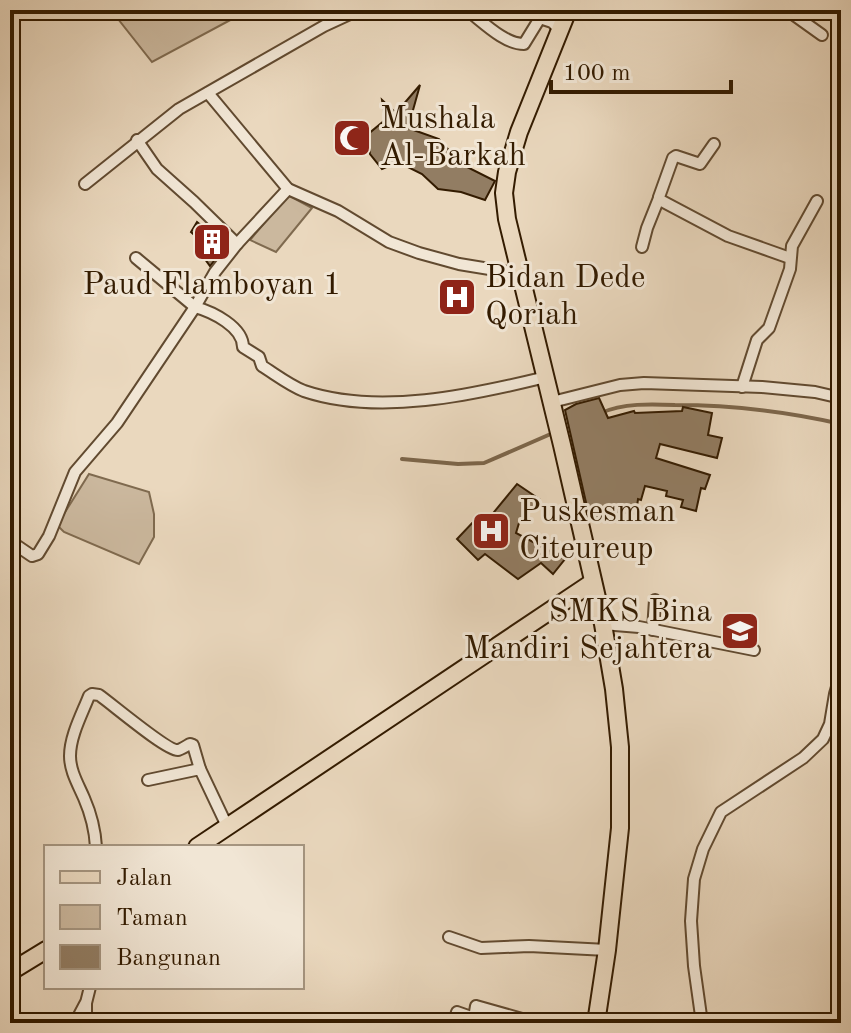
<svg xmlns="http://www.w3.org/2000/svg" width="851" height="1033" viewBox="0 0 851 1033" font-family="'Old Standard TT',serif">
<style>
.green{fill:#cbb89e;stroke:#7f6a4f;stroke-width:2}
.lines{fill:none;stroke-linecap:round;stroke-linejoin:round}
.stream{stroke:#7c664b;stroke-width:4}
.building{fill:#927d63;stroke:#331b00;stroke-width:2}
.street-casing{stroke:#614a30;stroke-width:14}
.primary-casing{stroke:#331b00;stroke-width:20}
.street{stroke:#f1e6d5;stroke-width:10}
.primary{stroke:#ead8be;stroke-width:16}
.labels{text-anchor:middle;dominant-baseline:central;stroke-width:6;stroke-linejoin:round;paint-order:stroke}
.poi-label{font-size:32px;fill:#331b00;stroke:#f1e6d5;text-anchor:start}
</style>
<rect width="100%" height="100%" fill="#ead8be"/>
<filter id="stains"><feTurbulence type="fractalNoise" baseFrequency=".0025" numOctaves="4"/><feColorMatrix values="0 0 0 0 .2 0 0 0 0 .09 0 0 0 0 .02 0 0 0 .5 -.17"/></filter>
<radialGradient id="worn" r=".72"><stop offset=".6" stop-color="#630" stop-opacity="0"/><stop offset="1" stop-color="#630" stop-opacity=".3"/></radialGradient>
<g class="green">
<path d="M111 10H249L152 62Z"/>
<path d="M288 195 312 208 276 252 250 240Z"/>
<path d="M89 474 149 492 154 514V537L139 564 64 532 57 525Z"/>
</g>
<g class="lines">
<g class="stream">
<path d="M601 413C623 403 651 404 675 405 734 405 784 411 841 424"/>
<path d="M402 459 458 464 484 463 553 433"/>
</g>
</g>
<g class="building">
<path d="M420 85 408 128 439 139 461 164 495 181 485 200 461 192 438 189 422 174 398 162 382 169 370 154 367 135 385 120 382 100 396 113Z"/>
<path d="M197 222 226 246 210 266 202 255 208 247 191 232Z"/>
<path d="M599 398 608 418 634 411 635 413 682 411 683 407 712 413 708 435 722 438 717 458 660 444 656 458 710 475 705 489 701 488 696 511 681 507 683 500 666 496 667 491 645 486 641 500 638 499 636 514 615 512V517L590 520 565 410 576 404Z"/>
<path d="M517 484 539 499 519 523 516 533 565 559 553 574 541 563 518 579 485 554 478 560 457 539 475 520 481 528Z"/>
</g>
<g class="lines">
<g class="street-casing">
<g id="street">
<path d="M467 10C483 22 504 44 524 44L540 18 552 22 560 30"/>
<path d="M787 10 822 35"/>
<path d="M208 93 288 189 338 211 389 242 419 253 459 264 520 274"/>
<path d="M137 140 157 169 194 202 237 244"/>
<path d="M714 144 700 164 676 156 673 158 659 197 660 200 728 236 790 258"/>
<path d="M85 184 179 109 324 26 350 14 354 10"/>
<path d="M642 247 647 228 659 198"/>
<path d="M136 258 195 307C213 312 243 327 243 347L259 357 262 366C275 374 289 385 304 391 378 416 472 395 546 377"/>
<path d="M742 387 757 340 769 328 790 269 792 246 817 201"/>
<path d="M552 402 620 385 644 383 762 387 815 392 841 398"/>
<path d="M10 541 32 556 38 554 49 536 75 472 117 423 195 307 215 272 237 244 288 189"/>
<path d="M603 624 639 627 754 650"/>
<path d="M653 630 655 600"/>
<path d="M148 780 200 769 227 826"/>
<path d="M96 847C95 829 91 814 84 798 78 784 70 771 70 756 70 736 82 714 89 696L92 694 99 695C112 704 167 751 178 750 180 750 188 745 190 744L193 745 200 769"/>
<path d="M449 937 481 948 529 946 607 950"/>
<path d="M75 1023 85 1004"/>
<path d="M86 1023V1003L90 987"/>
<path d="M454 1023 457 1012 474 1018 476 1006 536 1023"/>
<path d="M702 1023 694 966 691 921 694 879 703 849 721 812 803 758 823 739 830 724 835 694 841 673"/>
</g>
</g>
<g class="primary-casing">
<g id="primary">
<path d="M568 10 519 132 507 172 504 193 507 219 562 445 603 624 614 689 620 747V828L607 950 596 1023"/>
<path d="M197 847 593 582"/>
<path d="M10 972 46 950"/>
</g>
</g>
<use href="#street" class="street"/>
<use href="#primary" class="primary"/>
</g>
<defs>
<g id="mosque-square" transform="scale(2)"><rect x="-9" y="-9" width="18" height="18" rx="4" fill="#8f2418" stroke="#f1e6d5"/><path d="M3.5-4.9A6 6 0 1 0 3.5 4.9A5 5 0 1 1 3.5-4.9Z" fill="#fff"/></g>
<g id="building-square" transform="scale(2)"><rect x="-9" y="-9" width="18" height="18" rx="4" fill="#8f2418" stroke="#f1e6d5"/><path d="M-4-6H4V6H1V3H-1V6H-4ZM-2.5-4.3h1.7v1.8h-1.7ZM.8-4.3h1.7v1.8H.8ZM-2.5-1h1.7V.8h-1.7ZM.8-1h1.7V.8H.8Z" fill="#fff"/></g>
<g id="hospital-square" transform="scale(2)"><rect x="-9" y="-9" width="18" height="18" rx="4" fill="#8f2418" stroke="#f1e6d5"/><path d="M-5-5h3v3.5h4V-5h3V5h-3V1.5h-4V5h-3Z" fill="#fff"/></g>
<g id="school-square" transform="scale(2)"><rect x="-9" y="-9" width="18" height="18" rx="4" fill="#8f2418" stroke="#f1e6d5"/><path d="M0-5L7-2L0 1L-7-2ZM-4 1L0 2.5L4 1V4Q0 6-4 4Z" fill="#fff"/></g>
</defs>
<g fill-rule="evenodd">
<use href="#mosque-square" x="352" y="138"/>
<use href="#building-square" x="212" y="242"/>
<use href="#hospital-square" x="457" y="297"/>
<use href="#hospital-square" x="491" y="531"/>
<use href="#school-square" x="740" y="631"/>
</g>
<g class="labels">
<g class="poi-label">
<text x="380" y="120">Mushala<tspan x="380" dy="37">Al-Barkah</tspan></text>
<text x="485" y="279">Bidan Dede<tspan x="485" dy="37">Qoriah</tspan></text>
<text x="212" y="286" text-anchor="middle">Paud Flamboyan 1</text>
<text x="519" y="513">Puskesman<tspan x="519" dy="37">Citeureup</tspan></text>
<text x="712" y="613" text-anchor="end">SMKS Bina<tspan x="712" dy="37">Mandiri Sejahtera</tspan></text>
</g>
</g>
<rect width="851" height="1033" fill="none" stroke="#ead8be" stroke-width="40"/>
<rect x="12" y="12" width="827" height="1009" fill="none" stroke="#331b00" stroke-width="4"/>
<rect x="20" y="20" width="811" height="993" fill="none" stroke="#331b00" stroke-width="2"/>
<rect x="44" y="845" width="260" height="144" fill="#f1e6d5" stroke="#a59580" stroke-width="2"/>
<rect x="60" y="871" width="40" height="12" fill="#ead8be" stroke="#a59580" stroke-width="2"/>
<text x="116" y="885" font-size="24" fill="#331b00">Jalan</text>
<rect x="60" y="905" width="40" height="24" fill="#cbb89e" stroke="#a59580" stroke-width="2"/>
<text x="116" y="925" font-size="24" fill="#331b00">Taman</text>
<rect x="60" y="945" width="40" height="24" fill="#927d63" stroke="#a59580" stroke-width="2"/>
<text x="116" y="965" font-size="24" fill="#331b00">Bangunan</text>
<path d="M551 80v12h180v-12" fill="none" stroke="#331b00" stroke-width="4"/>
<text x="563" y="80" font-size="24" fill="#331b00" stroke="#f1e6d5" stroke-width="6" paint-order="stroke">100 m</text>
<rect width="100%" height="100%" filter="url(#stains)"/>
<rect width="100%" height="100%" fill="url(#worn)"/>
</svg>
